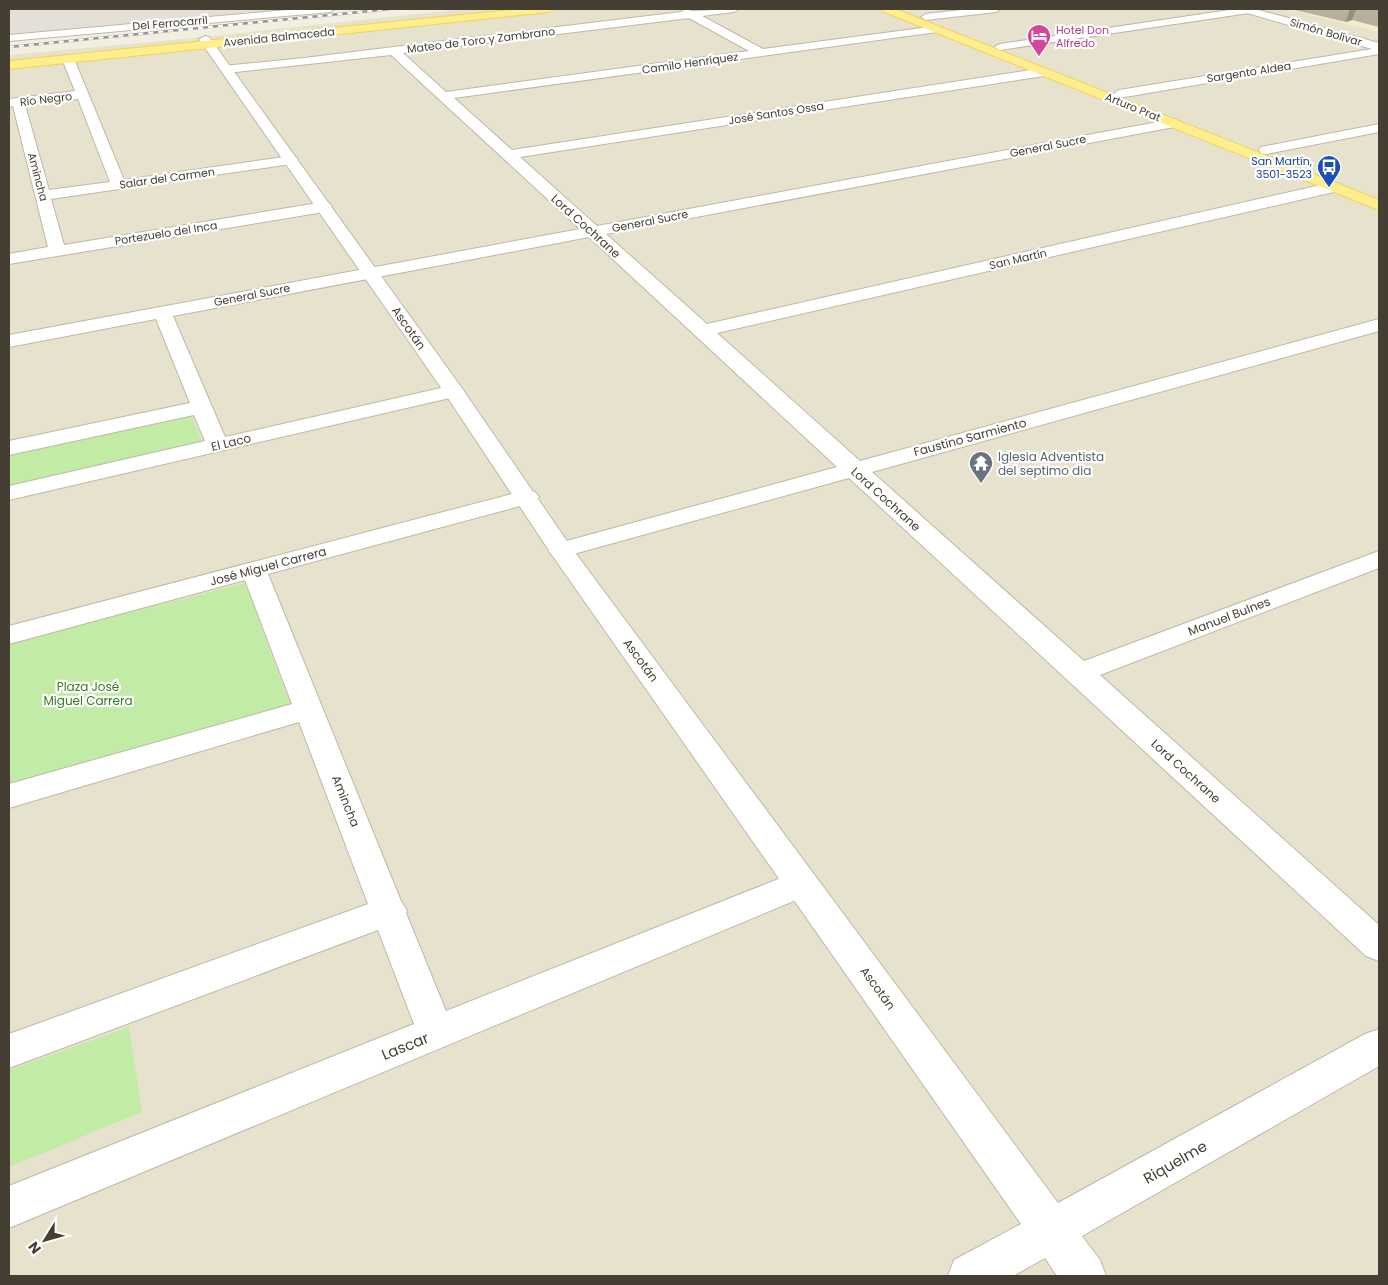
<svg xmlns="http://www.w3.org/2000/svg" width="1388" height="1285" viewBox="0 0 1388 1285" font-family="Poppins,sans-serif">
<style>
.residential{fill:#e7e2ce}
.commercial{fill:#f7eac9}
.industrial{fill:#e4e0d7}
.green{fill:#c2eba5}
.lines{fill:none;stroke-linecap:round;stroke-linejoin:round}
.minor-casing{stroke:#beb9a4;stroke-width:2}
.tertiary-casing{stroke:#beb9a4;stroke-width:2}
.primary-casing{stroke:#eed454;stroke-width:2}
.minor{fill:#fff;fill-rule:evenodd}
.tertiary{fill:#fff;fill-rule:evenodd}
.primary{fill:#ffee8d;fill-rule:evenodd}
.rail-casing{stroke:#939393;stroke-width:2.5}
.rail{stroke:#fff;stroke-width:2;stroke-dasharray:5;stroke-linecap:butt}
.wall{fill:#b6b09d}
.shaded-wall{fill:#94907f}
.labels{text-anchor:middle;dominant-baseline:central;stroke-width:4.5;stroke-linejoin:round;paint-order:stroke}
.far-street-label{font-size:11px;fill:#443f32;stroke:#fff}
.far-hotel-label{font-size:11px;fill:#b23c85;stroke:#fff;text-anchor:start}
.far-transit-label{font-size:11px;fill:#164399;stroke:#fff;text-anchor:end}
.street-label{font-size:12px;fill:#443f32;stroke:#fff}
.worship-label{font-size:12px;fill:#5b616d;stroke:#fff;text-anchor:start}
.park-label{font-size:12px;fill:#367a21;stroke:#fff}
.near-street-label{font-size:15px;fill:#443f32;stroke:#fff}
</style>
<rect width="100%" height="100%" fill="#f2efe1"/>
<path class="residential" d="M464 9H1379V1276H9V55L204 37Z"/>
<path class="commercial" d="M1286 9H1379V32Z"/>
<path class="industrial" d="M9 9H298L9 35Z"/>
<g class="green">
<path d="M191 415 203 444 9 487V455Z"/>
<path d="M245 583 292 709 9 786V643Z"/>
<path d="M129 1027 142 1112 9 1167V1070Z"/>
</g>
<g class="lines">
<g class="minor-casing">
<g id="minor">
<path d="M297 9H335L330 12 9 41V35Z"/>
<path d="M686 9 692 11 739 9 734 12 702 16 763 49 937 26 943 29 937 32 454 98 512 150 1044 68 1050 72 1044 76 520 157 597 226 1174 119 1181 123 1174 127 606 234 707 324 1334 182 1339 184 1342 187 1339 190 1334 192 717 333 860 461 1379 319V331L872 472 1084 661 1379 551V568L1100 675 1379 925V961L1366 956 849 478 570 555 561 558 552 555 548 550 552 545 837 467 589 237 173 316 225 437 454 385 461 387 464 391 461 395 454 397 9 500V486L205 441 194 415 9 455V441L190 403 156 319 9 347V335L580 229 391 55 227 73 221 69 223 66 304 58 681 12ZM689 18 749 51 446 92 403 53Z"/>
<path d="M970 9H1001L996 12 926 20 921 17 926 14Z"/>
<path d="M1236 9 1254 10 1249 13 1000 50 994 47 1000 44Z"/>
<path d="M68 55 74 59 124 180 291 156 296 157 298 160 296 163 291 164 51 199 64 245 324 202 330 204 332 207 330 210 324 212 9 264V254L48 247 13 106 9 107V99L75 91 62 59ZM78 99 110 182 49 190 25 105Z"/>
<path d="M1379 124V132L1266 154 1261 153 1259 150 1261 147 1266 146Z"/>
<path d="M527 490 535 492 539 497 535 502 268 574 401 901 407 911 406 913 446 1011 801 870 813 873 818 883 813 893 9 1228V1186L414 1024 378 930 9 1068V1034L368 904 299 722 9 808V784L292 704 245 580 9 644V626Z"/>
</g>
</g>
<g class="tertiary-casing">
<g id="tertiary">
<path d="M1239 9H1255L1379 43V54L1119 98 1114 97 1113 94 1119 90 1372 49 1240 11Z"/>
<path d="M205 36 209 37 461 387 571 547 1058 1203 1365 1034 1379 1029V1066L1082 1236 1100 1260 1106 1276H1057L1045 1258 1013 1276H948L954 1260 1021 1224 552 555 444 392 199 39Z"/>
</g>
</g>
<g class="primary-casing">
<g id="primary">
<path d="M520 9H554L549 12 9 69V61Z"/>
<path d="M881 9H895L1379 200V210L882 11Z"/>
</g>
</g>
<use href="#minor" class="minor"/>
<use href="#tertiary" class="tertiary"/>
<use href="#primary" class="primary"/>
<g class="rail-casing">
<path id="rail" d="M9 47 390 9"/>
</g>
<use href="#rail" class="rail"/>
</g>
<path class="wall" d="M1296 9H1379V27L1352 20 1346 22 1295 10Z"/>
<path class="shaded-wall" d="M1350 9H1356L1352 20 1346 22Z"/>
<defs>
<g id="hotel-pin" transform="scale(1.25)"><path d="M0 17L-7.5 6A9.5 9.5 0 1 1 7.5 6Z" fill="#d1479c" stroke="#fff"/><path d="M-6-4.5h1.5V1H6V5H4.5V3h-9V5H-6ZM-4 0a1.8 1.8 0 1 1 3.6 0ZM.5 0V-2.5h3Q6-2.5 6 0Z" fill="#fff"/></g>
<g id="bus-pin" transform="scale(1.25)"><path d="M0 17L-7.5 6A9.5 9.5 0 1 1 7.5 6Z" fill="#1a4fb4" stroke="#fff"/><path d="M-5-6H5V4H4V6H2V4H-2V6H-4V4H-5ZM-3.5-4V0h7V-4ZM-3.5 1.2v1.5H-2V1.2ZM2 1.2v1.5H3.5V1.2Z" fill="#fff"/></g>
<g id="temple-pin" transform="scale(1.25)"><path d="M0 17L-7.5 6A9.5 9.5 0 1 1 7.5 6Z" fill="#6b7280" stroke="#fff"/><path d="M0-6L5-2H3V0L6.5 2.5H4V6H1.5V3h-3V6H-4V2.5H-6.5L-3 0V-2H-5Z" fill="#fff"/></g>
</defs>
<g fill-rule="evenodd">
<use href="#hotel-pin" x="1039" y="36"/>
<use href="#bus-pin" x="1329" y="167"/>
<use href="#temple-pin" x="981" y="463"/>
</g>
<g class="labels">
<g class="far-street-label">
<text transform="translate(170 23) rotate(-5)">Del Ferrocarril</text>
<text transform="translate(1326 32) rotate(16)">Simón Bolívar</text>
<text transform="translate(279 37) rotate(-6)">Avenida Balmaceda</text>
<text transform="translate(481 40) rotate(-7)">Mateo de Toro y Zambrano</text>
<text transform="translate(690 63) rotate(-8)">Camilo Henríquez</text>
<text transform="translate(1249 72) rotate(-9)">Sargento Aldea</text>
<text transform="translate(46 99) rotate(-7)">Río Negro</text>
<text transform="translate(1133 107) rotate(22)">Arturo Prat</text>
<text transform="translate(776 113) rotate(-9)">José Santos Ossa</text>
<text transform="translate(1048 146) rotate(-11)">General Sucre</text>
<text transform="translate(38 177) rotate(75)">Amincha</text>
<text transform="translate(167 178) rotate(-8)">Salar del Carmen</text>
<text transform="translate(650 221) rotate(-11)">General Sucre</text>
<text transform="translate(166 233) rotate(-9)">Portezuelo del Inca</text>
<text transform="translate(1018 259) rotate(-13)">San Martín</text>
<text transform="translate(252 295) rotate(-11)">General Sucre</text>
</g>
<g class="far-hotel-label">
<text x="1056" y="30">Hotel Don<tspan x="1056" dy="13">Alfredo</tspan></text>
</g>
<g class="far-transit-label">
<text x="1312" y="161">San Martín,<tspan x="1312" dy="13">3501-3523</tspan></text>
</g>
<g class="street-label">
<text transform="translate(586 226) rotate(42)">Lord Cochrane</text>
<text transform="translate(409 328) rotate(55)">Ascotán</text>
<text transform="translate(970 437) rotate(-15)">Faustino Sarmiento</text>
<text transform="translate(231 442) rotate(-13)">El Laco</text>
<text transform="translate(886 499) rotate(42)">Lord Cochrane</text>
<text transform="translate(268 566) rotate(-15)">José Miguel Carrera</text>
<text transform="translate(1229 616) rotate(-21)">Manuel Bulnes</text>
<text transform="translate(641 660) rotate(54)">Ascotán</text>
<text transform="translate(1186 771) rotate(42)">Lord Cochrane</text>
<text transform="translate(346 801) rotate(68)">Amincha</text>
<text transform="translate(878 988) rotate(54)">Ascotán</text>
</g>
<g class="worship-label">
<text x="998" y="456">Iglesia Adventista<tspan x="998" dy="14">del septimo dia</tspan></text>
</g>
<g class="park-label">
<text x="88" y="686">Plaza José<tspan x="88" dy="14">Miguel Carrera</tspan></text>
</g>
<g class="near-street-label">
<text transform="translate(405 1046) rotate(-22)">Lascar</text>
<text transform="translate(1175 1162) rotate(-30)">Riquelme</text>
</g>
</g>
<rect width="1388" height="1285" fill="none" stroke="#443f32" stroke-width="20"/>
<g transform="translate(45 1240) rotate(233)" stroke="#ffffff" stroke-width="4" paint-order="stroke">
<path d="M0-4L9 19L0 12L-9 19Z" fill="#443f32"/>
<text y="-8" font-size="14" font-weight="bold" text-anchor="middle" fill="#443f32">N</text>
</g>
</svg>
